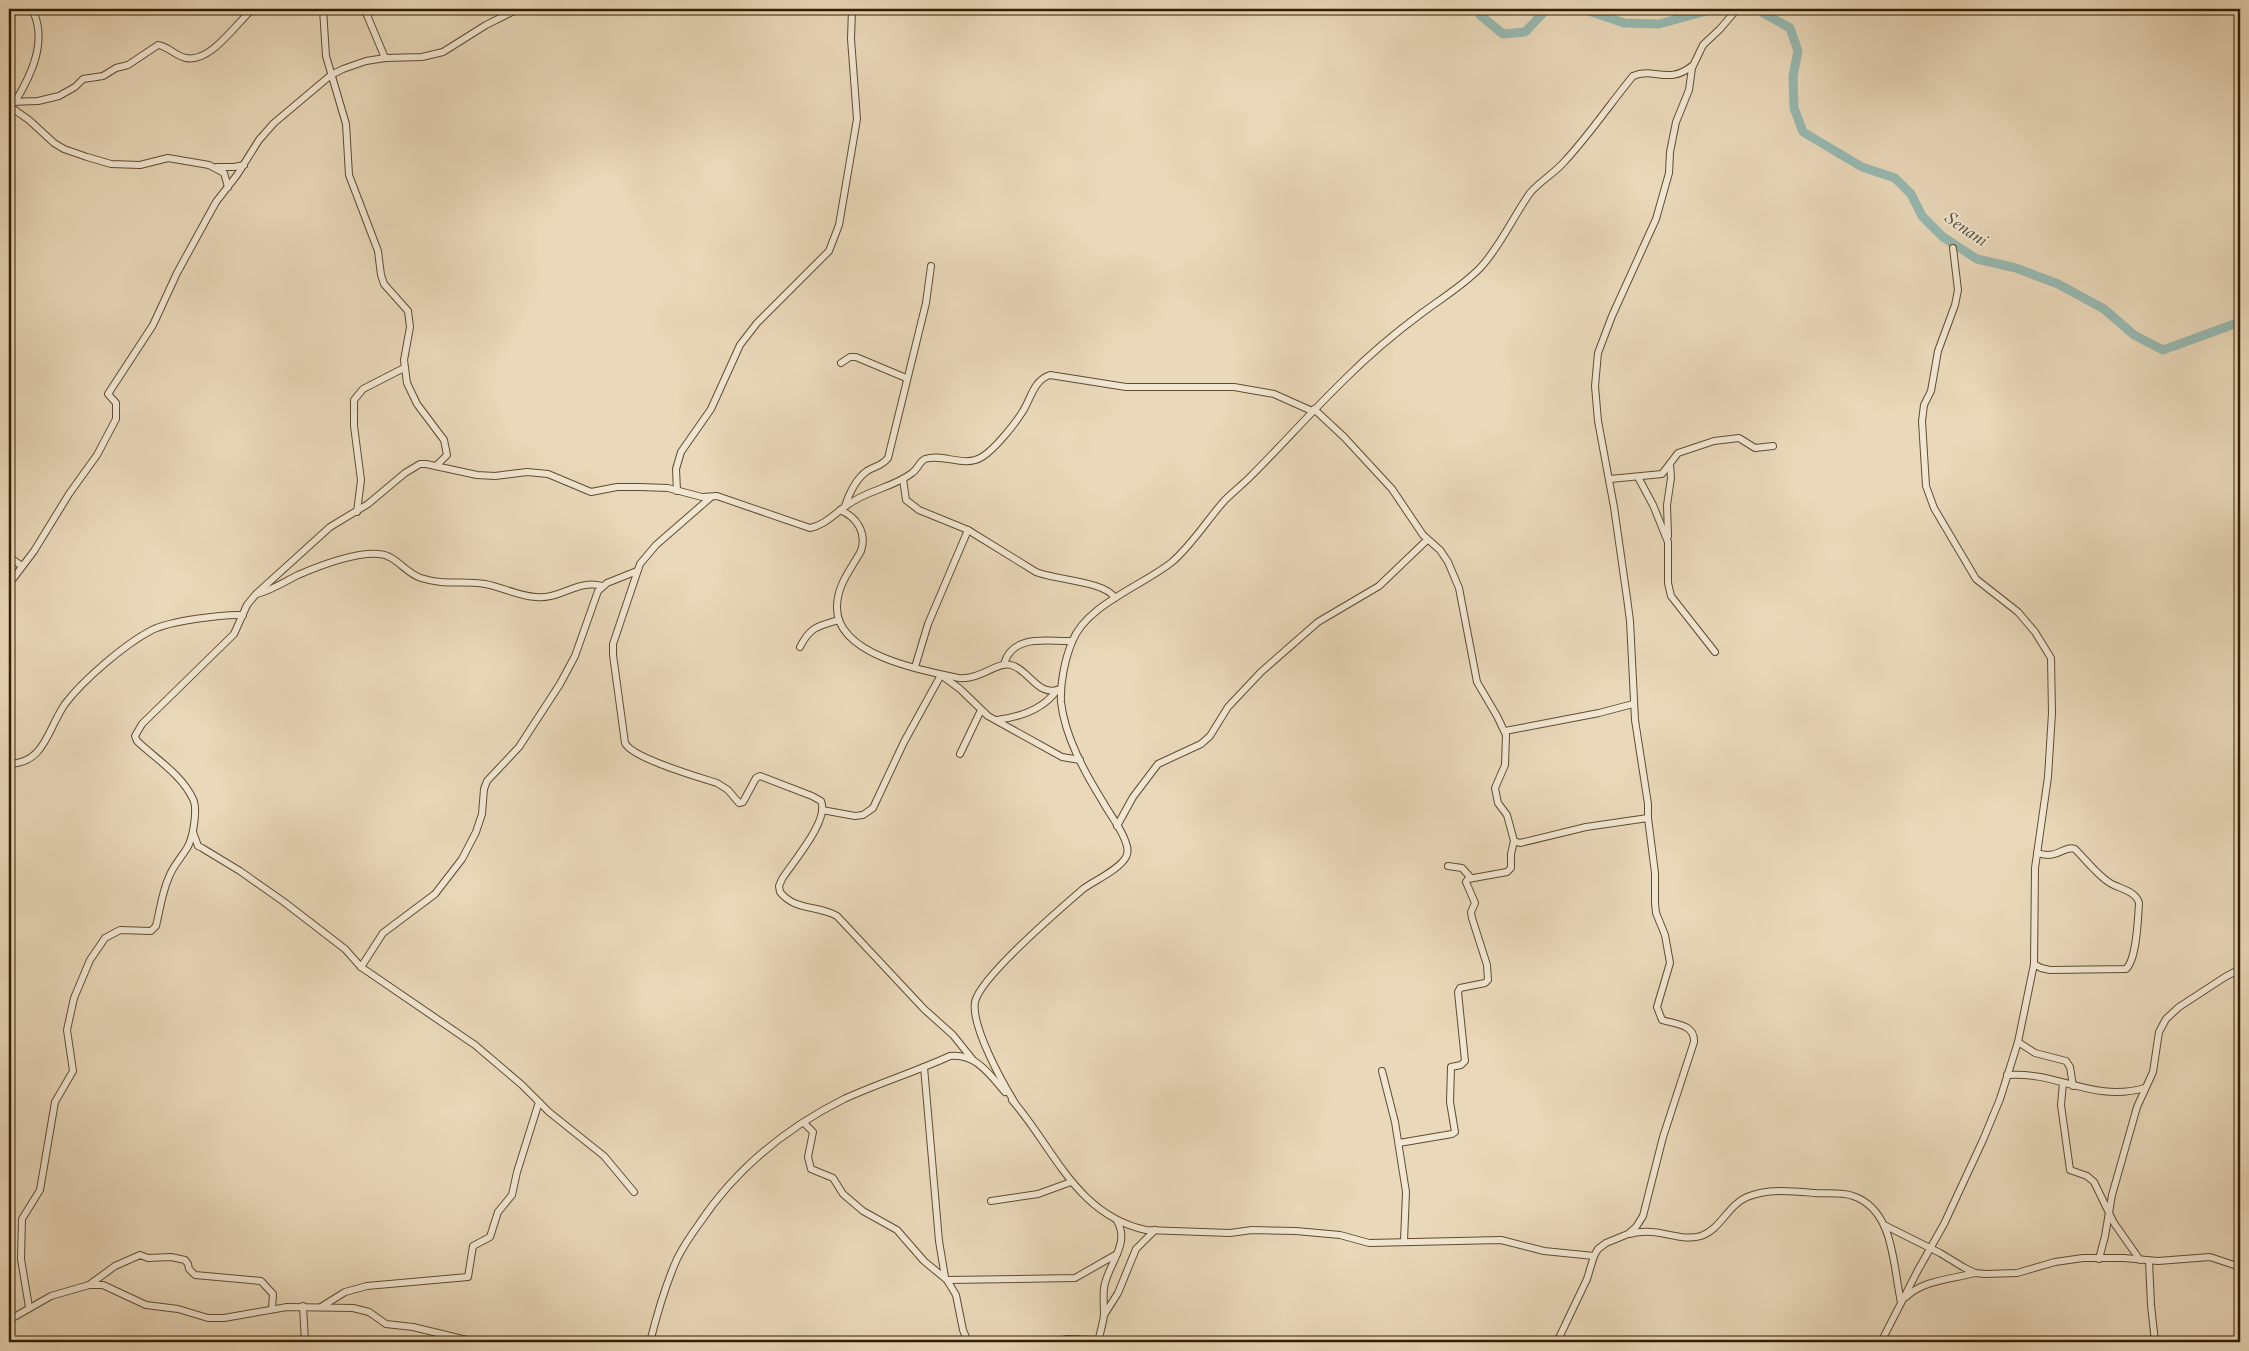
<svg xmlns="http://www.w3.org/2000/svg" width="2249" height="1351" viewBox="0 0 2249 1351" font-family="Cardo,serif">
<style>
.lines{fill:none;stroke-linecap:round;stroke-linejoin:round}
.river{stroke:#97b9b1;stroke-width:9}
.minor-casing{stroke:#604c2e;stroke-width:8}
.minor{stroke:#f1e6d2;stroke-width:6}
.labels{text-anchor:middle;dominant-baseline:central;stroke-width:4;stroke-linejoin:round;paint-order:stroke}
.water-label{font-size:18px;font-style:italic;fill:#514c35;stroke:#f1e6d2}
</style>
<rect width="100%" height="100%" fill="#e9d8b9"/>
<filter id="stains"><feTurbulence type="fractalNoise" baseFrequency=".004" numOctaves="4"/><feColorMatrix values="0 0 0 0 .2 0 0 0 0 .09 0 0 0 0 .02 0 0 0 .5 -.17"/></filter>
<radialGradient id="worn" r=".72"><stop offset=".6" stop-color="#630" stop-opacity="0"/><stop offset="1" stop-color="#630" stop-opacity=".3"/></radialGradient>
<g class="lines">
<g class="river">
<path d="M1478 9 1480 15 1503 34 1525 32 1547 9"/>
<path d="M1583 9 1624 23 1659 24 1714 9"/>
<path d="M1749 9 1758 10 1790 28 1798 51 1793 76 1794 108 1803 132 1862 167 1895 178 1911 194 1922 216 1943 237 1977 259 2016 268 2058 284 2104 309 2134 335 2163 350 2240 322"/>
</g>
<g class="minor-casing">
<g id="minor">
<path d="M323 9 326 56 346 124 349 175 378 251 381 275 384 284 408 311 410 327 404 360 407 383 417 404 444 440 447 455 436 466"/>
<path d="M362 9 367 15 385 58"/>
<path d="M9 102 38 101 59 96 75 87 83 79 103 76 116 68 128 65 158 45C168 46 175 56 186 58 211 63 235 24 253 9"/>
<path d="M15 102C32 74 48 40 32 9"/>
<path d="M9 106 29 120 54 143 64 149 87 157 111 164 140 165 168 158 209 165 224 173 228 187"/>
<path d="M217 167H234L244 165"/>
<path d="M841 363 850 357H856L906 378"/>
<path d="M1314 409 1344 437 1392 489 1423 535 1440 550 1448 562 1459 588 1477 682 1497 716 1506 735 1505 765 1495 788 1498 803 1507 815 1514 841 1520 843 1586 827 1648 818"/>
<path d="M1638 477 1653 505 1668 542V583L1671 596 1715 652"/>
<path d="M903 479 906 500 919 510 968 530 1036 572C1055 580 1105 581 1115 598"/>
<path d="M1610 479 1662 474 1678 453 1714 441 1739 438 1755 448 1773 446"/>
<path d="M677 491 676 469 681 452 711 409 740 345 757 323 829 251 839 225 857 119 851 39 852 9"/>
<path d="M710 498 656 545 640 564 613 644V655L625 743C632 758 698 777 717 783L728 790 739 803 743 802 756 778 760 776 812 796 821 801C830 820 792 863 782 879L779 886 780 892C795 911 818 905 837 916L924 1009 953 1035 973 1060"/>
<path d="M845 506C849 494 856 479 867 471 875 466 882 466 888 458L926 303 931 266"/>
<path d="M840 510C857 517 867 533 861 551 851 569 837 585 837 607 836 655 923 671 959 678 980 680 998 661 1011 665 1030 670 1037 698 1061 689"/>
<path d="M357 512 361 480 354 426V400L363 389 404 368"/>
<path d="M1668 536 1667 505 1671 478 1670 464"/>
<path d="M9 557 22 566"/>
<path d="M9 584 34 551 69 494 97 455 116 419V403L108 394 153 325 177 273 216 202 237 175 259 140 274 123 331 75 343 69 366 61 385 58 422 57 443 52 486 25 518 9"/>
<path d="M257 594C272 590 284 582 298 575 319 566 355 552 379 554 396 555 405 573 421 578 446 586 461 580 485 584 502 587 518 596 536 597 559 600 578 579 602 586"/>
<path d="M800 647C810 627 818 626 839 620"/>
<path d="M1004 664C1013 633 1048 642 1072 641"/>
<path d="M915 667 928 624 968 530"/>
<path d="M997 720C1020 717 1043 710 1057 690"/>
<path d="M1505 731 1599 713 1633 704"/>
<path d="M960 754 981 710"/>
<path d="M9 764C45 763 47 730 65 704 83 680 125 644 152 630 170 621 223 614 243 615"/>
<path d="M822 810 855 816 863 815 873 808 904 742 941 675 960 689 988 716 1062 757 1080 760"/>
<path d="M1117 826 1133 797 1158 764 1201 744 1210 736 1228 707 1261 672 1318 622 1379 586 1427 540"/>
<path d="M193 832 198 846 202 848 240 871 284 902 345 949 361 967 475 1045 522 1085 549 1112 604 1156 634 1192"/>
<path d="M1448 866 1462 868 1471 878"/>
<path d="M2034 964 2041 968 2050 970 2126 969C2137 959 2138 918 2139 903 2136 891 2120 889 2110 883 2097 875 2086 860 2075 849 2063 845 2059 860 2037 853"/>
<path d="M361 967 383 933 435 894 462 859 476 832 482 814 484 789 487 781 519 747 560 684 575 656 598 591 607 583 637 571"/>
<path d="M2018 1042 2035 1053 2066 1061 2070 1067 2073 1086"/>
<path d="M924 1067 939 1241 945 1277"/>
<path d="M1382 1071 1395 1122 1406 1192 1404 1241"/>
<path d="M2007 1075C2058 1071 2092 1103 2145 1088"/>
<path d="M2063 1083 2061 1105 2070 1170 2087 1176 2094 1182 2114 1223 2140 1260"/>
<path d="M1012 1100C1054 1148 1076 1215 1146 1230L1230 1233 1252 1230 1296 1231 1340 1235 1369 1243 1501 1240 1544 1251 1594 1256"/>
<path d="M1015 1103C1002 1082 971 1026 975 1002 980 977 1061 908 1083 889 1094 881 1120 869 1126 857 1128 853 1128 848 1126 843 1122 829 1110 815 1103 802 1085 773 1065 737 1061 702 1060 683 1065 659 1072 642 1086 605 1142 586 1172 562 1192 545 1207 520 1225 500 1233 492 1242 485 1250 477 1282 445 1312 411 1345 379 1369 355 1395 333 1422 313 1442 298 1464 285 1481 267 1501 245 1513 217 1530 193 1540 181 1555 173 1565 161 1590 134 1610 104 1633 76 1654 67 1668 85 1692 66"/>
<path d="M804 1123 813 1132 808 1157 811 1169 833 1178 843 1194 863 1211 897 1230 924 1261 947 1280 956 1295 963 1330 968 1342"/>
<path d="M1399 1143 1452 1134 1455 1132 1450 1102 1451 1067 1461 1065 1465 1061 1458 992 1460 988 1485 983 1488 980 1487 965 1472 918 1471 912 1475 903 1466 882 1468 879 1507 872 1511 868V854L1514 841"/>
<path d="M991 1201 1038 1194 1071 1182"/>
<path d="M1884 1225 1940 1253 1963 1267 1975 1273 1985 1274 2017 1273 2055 1262 2083 1258H2124L2158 1261 2210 1257 2240 1267"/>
<path d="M1629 1234C1637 1232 1644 1231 1652 1232 1667 1233 1686 1241 1701 1236 1721 1229 1728 1205 1747 1197 1768 1188 1793 1191 1815 1193 1827 1194 1842 1192 1853 1196 1895 1210 1893 1268 1901 1302"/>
<path d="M2099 1259 2105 1236 2112 1195 2137 1107 2153 1072 2159 1032 2166 1019 2179 1007 2225 977 2240 969"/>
<path d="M2149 1261 2151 1305 2155 1342"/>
<path d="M947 1280 1075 1278 1117 1254"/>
<path d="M89 1285 115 1266 140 1255 148 1258 171 1257 185 1260 188 1264 189 1269 195 1275 261 1281 273 1294 272 1309"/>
<path d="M1906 1297C1923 1280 1953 1279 1975 1273"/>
<path d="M303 1306 305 1342"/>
<path d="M29 1307 21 1259 22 1219 40 1190 55 1102 73 1071 67 1030 74 998 90 960 105 938 120 930 151 931 156 926C160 910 162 892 169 877 173 866 181 858 187 848 193 839 198 809 193 799 182 775 156 759 137 741L135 736 142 724 234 634 247 605 256 594 330 527 368 504 405 473 420 464H426L477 475 495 476 527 472 548 474 591 492 617 487H640L668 488 702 497 717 496 810 528C825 525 834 514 846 506 866 490 893 488 912 473 918 469 919 462 925 459 943 453 964 468 982 457 995 449 1015 424 1023 411 1031 398 1034 380 1050 375L1126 387H1234L1274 394 1312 411"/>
<path d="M321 1307 345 1292 367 1286 468 1277 473 1246 490 1237 498 1212 512 1195 517 1172 539 1102"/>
<path d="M1104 1315 1118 1293 1136 1249 1155 1230"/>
<path d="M9 1320 51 1296 89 1285H103L146 1305 178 1309 208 1318H224L287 1307 353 1308 369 1312 386 1324 413 1327 475 1342"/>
<path d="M650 1342C657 1314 665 1286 677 1259 683 1247 691 1235 699 1224 735 1170 786 1128 844 1099 879 1083 915 1072 950 1056 976 1053 990 1075 1005 1092"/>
<path d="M1048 1342 1068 1339 1099 1340"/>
<path d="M1098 1342C1100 1333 1103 1324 1104 1315 1104 1306 1103 1297 1104 1288 1107 1265 1131 1244 1117 1221"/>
<path d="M1557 1342 1587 1279 1594 1256 1598 1249 1606 1243 1628 1234 1636 1227 1643 1216 1663 1137 1694 1042C1695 1024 1675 1024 1662 1020L1657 1007 1670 963 1665 935 1656 913 1655 903V873L1648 818V804L1635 720 1630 621 1627 598 1614 507 1598 421 1595 386 1598 353 1612 316 1656 219 1669 173 1670 152 1676 122 1689 90 1692 68 1703 45 1720 29 1737 9"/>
<path d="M1881 1342 1918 1270 1944 1224 1983 1140 2000 1099 2018 1042 2034 964 2035 868 2048 777 2052 713 2051 658 2035 632 2018 612 1976 579 1934 508 1926 486 1922 421 1924 405 1931 391 1938 351 1955 305 1958 290 1953 248"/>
</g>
</g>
<use href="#minor" class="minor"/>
</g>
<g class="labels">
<g class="water-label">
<text transform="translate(1966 229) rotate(34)">Senani</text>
</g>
</g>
<rect width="2249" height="1351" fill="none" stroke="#e9d8b9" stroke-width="30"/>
<rect x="10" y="10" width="2229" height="1331" fill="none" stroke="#331d00" stroke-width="2.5"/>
<rect x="15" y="15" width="2219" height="1321" fill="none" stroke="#331d00"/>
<rect width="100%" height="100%" filter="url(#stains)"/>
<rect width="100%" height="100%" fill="url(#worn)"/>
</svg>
